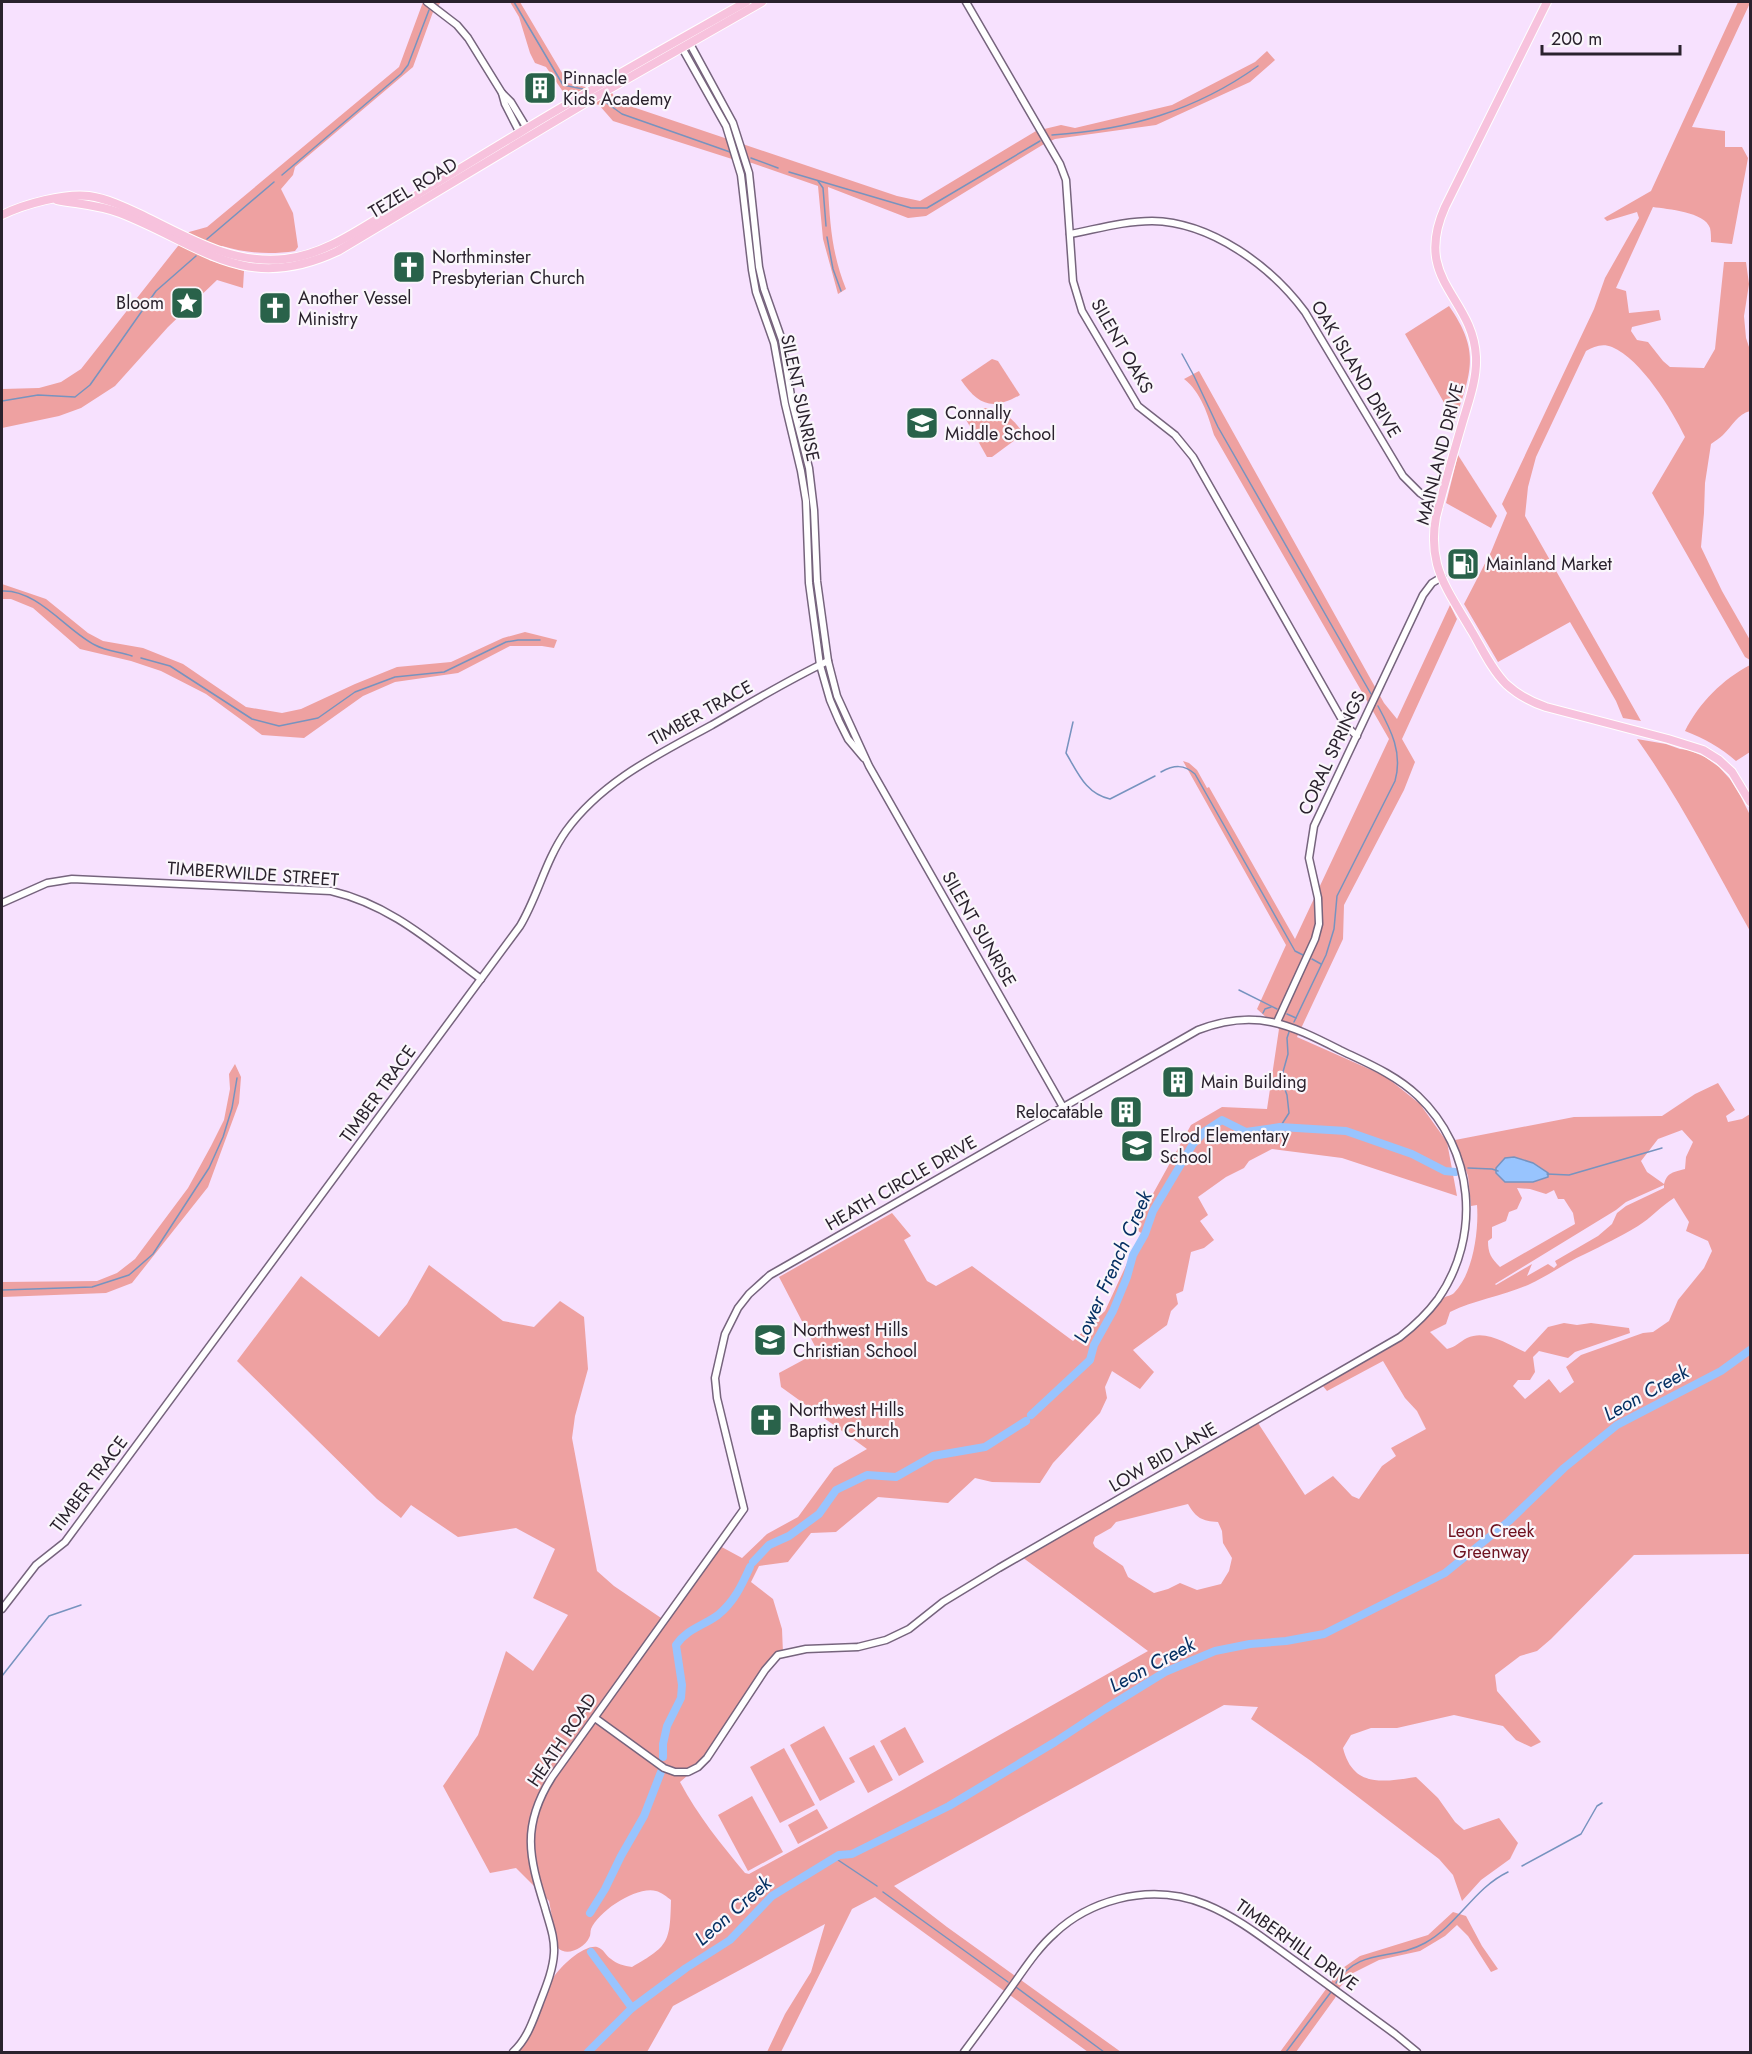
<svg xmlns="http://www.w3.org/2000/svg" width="1752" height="2054" viewBox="0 0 1752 2054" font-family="Jost,sans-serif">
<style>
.green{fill:#eea1a1;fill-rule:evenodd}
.water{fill:#98c4fe;stroke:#7793bf;stroke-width:1.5}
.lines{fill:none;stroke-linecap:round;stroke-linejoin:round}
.stream{stroke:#7793bf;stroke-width:1.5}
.river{stroke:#98c4fe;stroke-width:8}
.minor-casing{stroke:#76647d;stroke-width:9}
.major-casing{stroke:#fff;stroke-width:10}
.minor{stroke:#fff;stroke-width:6}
.major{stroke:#f7c2dd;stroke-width:8}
.labels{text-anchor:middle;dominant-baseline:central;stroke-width:4.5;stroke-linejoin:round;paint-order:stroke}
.poi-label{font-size:18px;fill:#2a222d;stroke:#faf6fb;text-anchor:start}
.street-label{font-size:18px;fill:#2a222d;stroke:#faf6fb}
.park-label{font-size:18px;fill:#6f1220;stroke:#faf6fb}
.water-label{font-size:20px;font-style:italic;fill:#053063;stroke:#faf6fb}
</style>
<rect width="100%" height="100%" fill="#f7e1fe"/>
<g class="green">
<path d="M423 2H441L433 12 413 67 295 167 293 175 281 189 293 213 298 247 295 251C269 255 246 253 222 246L209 260 244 271 243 288 217 280 168 327 115 386 81 408 59 416 2 428V389L39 388 61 382 81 369 189 232 207 227 399 67Z"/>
<path d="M510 2H520L568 83 612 93 618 102 897 196 920 201 1036 131 1061 125 1075 128 1172 105 1255 62 1267 51 1275 60 1250 82 1156 125 1055 139 1044 144 926 216 908 218 828 187C830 225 832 254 846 289L838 294 823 239 818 186 752 163 732 159 613 121 599 105 566 96 546 67 535 63 530 53 519 17Z"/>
<path d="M1738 2H1750V3L1692 127 1725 131V147H1742L1748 158 1732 244 1711 242C1711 238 1711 232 1710 228 1705 212 1667 209 1653 207L1616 288 1626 291 1629 313 1659 310 1661 320 1632 327 1631 331 1637 340 1648 342 1663 361 1670 367 1704 368 1715 349 1724 262H1746L1749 284 1744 316 1746 338 1750 350V411C1738 414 1732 426 1723 435 1720 438 1715 441 1711 444L1705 483 1704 513 1701 547 1722 591 1750 640V660L1745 657 1652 493 1685 437C1672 410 1641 359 1612 347 1603 343 1594 346 1586 351L1536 457 1528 487 1525 516 1641 721 1623 718 1616 701 1570 622 1498 662 1464 604 1491 552 1507 513 1502 504 1594 309 1605 278 1639 218 1637 212 1607 221 1604 218 1651 191Z"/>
<path d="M1449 306C1481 352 1471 372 1455 422L1405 334Z"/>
<path d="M992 359 998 361 1020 395C992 411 978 405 961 380Z"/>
<path d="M1199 371 1384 703 1397 719 1450 605 1457 619 1402 739 1415 762 1404 790 1344 905 1343 939 1297 1037 1385 1076 1420 1104 1447 1142 1457 1196 1342 1158 1272 1149 1249 1161 1244 1168 1226 1177 1198 1197 1208 1215 1200 1221 1214 1240 1204 1248 1191 1252 1183 1291 1176 1294 1178 1304 1171 1311 1167 1325 1133 1350 1154 1372 1140 1389 1112 1371 1105 1387 1107 1398 1100 1413 1053 1463 1040 1483 992 1482 975 1478 948 1503 878 1497 836 1532 811 1533 788 1562 759 1566 751 1582 773 1599 782 1629 783 1653 778 1655 702 1763 680 1782C698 1816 721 1844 745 1873L749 1874 899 1792 1148 1651 1022 1557 1258 1423 1305 1495 1333 1476 1352 1496 1359 1499 1382 1466 1396 1456 1391 1448 1426 1429 1417 1411 1405 1398 1383 1361 1327 1391 1322 1385C1354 1367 1390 1351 1417 1327 1426 1319 1432 1306 1442 1299 1445 1296 1451 1296 1454 1293 1473 1274 1479 1231 1477 1205L1471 1206 1468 1176 1455 1140 1574 1117 1662 1116 1695 1094 1718 1083 1735 1110 1726 1116 1728 1122 1742 1119 1750 1114V1554L1634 1555 1551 1639 1537 1651 1520 1656 1495 1675 1497 1691 1541 1742 1531 1747 1516 1740 1503 1726 1454 1715 1397 1728H1371L1351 1735 1343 1748C1353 1788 1383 1782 1416 1777L1438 1798 1455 1822 1464 1830 1499 1818 1518 1843 1510 1859 1481 1880 1462 1901 1453 1875 1439 1859 1311 1761 1251 1719 1258 1707 1224 1705 894 1886 947 1927 1121 2052H1088L875 1897 852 1909 781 2052H767L785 2014 811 1972 825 1924 673 2006 647 2052H517C532 2036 539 2016 547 1995 549 1990 550 1983 553 1978 561 1966 583 1945 597 1947 604 1949 605 1955 611 1959 617 1964 624 1966 632 1967 669 1946 670 1942 671 1900 667 1897 661 1892 656 1891 636 1886 599 1911 591 1929 590 1932 591 1935 589 1938 584 1948 567 1957 558 1948L549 1901 516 1868 490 1873 443 1786 478 1735 506 1651 533 1671 568 1615 533 1598 555 1549 516 1528 458 1537 411 1505 401 1518 377 1499 237 1361 301 1276 379 1337 407 1304 429 1265 503 1321 534 1327 560 1301 584 1317 588 1369 575 1416 572 1438 597 1571 614 1586 664 1620 718 1545 742 1558 767 1534 798 1517 834 1468 867 1449 781 1387 779 1373 818 1352 779 1277 892 1213 911 1236 904 1240 927 1281 936 1286 972 1266 1073 1341 1105 1311 1141 1233 1134 1228 1191 1125 1222 1107 1267 1109 1279 1029 1257 1009 1286 945 1183 761 1189 763 1197 770 1207 788 1209 787 1295 939 1389 739 1214 435C1208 415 1201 392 1184 379ZM1682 1130 1693 1142 1686 1157 1685 1169C1674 1172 1667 1172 1664 1184L1647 1172 1641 1161 1658 1139ZM1664 1185V1188L1626 1206 1617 1213 1612 1224 1598 1236 1555 1261 1557 1265 1554 1268 1548 1264 1527 1276 1532 1264 1496 1285 1495 1284 1616 1210 1626 1202ZM1517 1188 1530 1189 1546 1194 1554 1190 1558 1199H1564L1573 1213 1575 1224 1500 1267C1491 1258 1488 1253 1488 1241L1492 1238V1227L1506 1221 1509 1212 1517 1209 1522 1198ZM1674 1198 1689 1222 1686 1231 1708 1241 1712 1251 1704 1268 1678 1300 1669 1321 1653 1332 1643 1333 1581 1355 1566 1367 1574 1382 1560 1393 1549 1379 1525 1399 1513 1386 1518 1380H1530L1535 1372 1533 1357 1539 1351 1568 1358 1575 1352 1630 1333 1629 1328 1591 1323 1577 1325 1564 1323 1548 1327 1525 1352C1507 1344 1486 1329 1467 1338 1459 1342 1456 1347 1447 1349L1430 1332 1446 1324 1450 1312C1475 1300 1503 1296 1528 1285 1548 1276 1565 1263 1585 1254 1603 1245 1620 1237 1638 1226 1651 1218 1661 1206 1674 1198ZM1188 1504C1196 1518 1202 1521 1218 1522L1222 1531 1223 1543 1232 1558 1229 1571 1221 1584 1197 1590 1180 1583 1168 1589 1154 1593 1128 1577 1123 1566 1095 1547 1093 1543 1095 1537 1111 1528 1116 1522Z"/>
<path d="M985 408C1002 410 1015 419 1023 434L992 457H987L964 416 975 409Z"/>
<path d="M1458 455 1497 516 1491 528 1446 503Z"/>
<path d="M2 584 46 599 88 633 103 641 143 648 183 664 246 707 282 713 301 709 355 684 397 667 451 662 503 638 525 632 557 640 554 648 542 646H510L458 673 395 682 363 696 304 738 262 735 206 694 161 671 131 661 80 649 33 608 11 599H2Z"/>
<path d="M1750 665V752L1736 761C1720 747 1705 739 1685 731 1699 703 1723 679 1750 665Z"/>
<path d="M1637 739 1666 744 1680 749 1689 750 1705 757 1719 767 1730 779 1741 797 1750 815V931C1714 867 1680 799 1637 739Z"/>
<path d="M235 1064 241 1077 239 1103 208 1187 132 1283 106 1293 2 1297V1282L97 1281 117 1273 135 1259 188 1188 211 1146 224 1120 230 1089 229 1074Z"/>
<path d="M824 1726 855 1782 820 1801 790 1745Z"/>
<path d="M905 1727 924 1762 899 1776 880 1741Z"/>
<path d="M874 1745 893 1780 868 1793 849 1758Z"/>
<path d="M784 1748 815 1805 780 1823 750 1767Z"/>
<path d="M752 1796 783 1852 748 1871 718 1815Z"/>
<path d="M817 1809 828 1828 798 1844 788 1825Z"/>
<path d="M1453 1912 1466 1916 1482 1946 1498 1969 1491 1972 1468 1936 1457 1925 1445 1936 1420 1951 1379 1960 1353 1973 1340 1987 1335 1998 1296 2052H1280L1340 1970 1360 1956 1428 1935Z"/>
</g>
<path class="water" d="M1514 1157 1533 1163 1548 1173V1177L1533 1182H1505L1496 1173V1168L1505 1158Z"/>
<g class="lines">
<g class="stream">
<path d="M514 2 563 85 583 89"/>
<path d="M601 99 622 114 730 152"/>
<path d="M1052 135C1128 130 1195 111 1258 66"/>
<path d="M751 158 778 168"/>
<path d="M789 172 911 208H927L1040 141"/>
<path d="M282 175 401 74 408 65 429 10"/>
<path d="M818 181 823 188 826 226"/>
<path d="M827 237 833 269 841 291"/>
<path d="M207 239 274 182"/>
<path d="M1182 354 1194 376 1218 427 1371 694"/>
<path d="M2 401 38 395 75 397 90 385 156 291 196 256"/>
<path d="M2 591C37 589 67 631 95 645 106 651 120 652 132 656"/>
<path d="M141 658 170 666 252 719 279 726 318 718 355 692 395 677 444 672 506 642 518 640H540"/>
<path d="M1073 722 1066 753C1078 773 1086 794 1110 799L1155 776"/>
<path d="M1161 772C1174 765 1184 764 1195 774L1295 951 1303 955"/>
<path d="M1312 959 1321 964"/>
<path d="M1239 990 1277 1009"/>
<path d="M1263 1013 1265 1009 1271 1007"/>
<path d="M1287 1014 1296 1018"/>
<path d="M1294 1022 1326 955 1334 929 1337 896 1395 781C1403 753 1391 730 1378 706"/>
<path d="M1280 1127 1289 1113 1287 1095 1281 1079 1288 1054 1287 1038 1289 1032"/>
<path d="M1468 1168 1492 1169 1498 1171"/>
<path d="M1547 1174 1569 1175 1662 1148"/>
<path d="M2 1290 92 1287 129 1275 153 1254 209 1168 223 1137 232 1108 237 1078"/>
<path d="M2 1676 49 1616 81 1605"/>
<path d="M835 1858 877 1886"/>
<path d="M1522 1866 1581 1834 1597 1806 1602 1803"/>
<path d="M883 1892 1008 1982"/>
<path d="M1336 1983C1359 1947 1393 1961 1425 1943 1458 1925 1474 1888 1508 1872"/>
<path d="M1016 1987 1104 2052"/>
<path d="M1286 2052 1331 1992"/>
</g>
<g class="river">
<path d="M1031 1415 1090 1360 1094 1345 1113 1311 1127 1277 1133 1255 1145 1234 1153 1211 1193 1144 1205 1131 1222 1120 1246 1132 1280 1127 1346 1131 1412 1154 1445 1171 1455 1172"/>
<path d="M753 1562 769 1545 789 1536 819 1514 836 1490 867 1475 896 1477 933 1456 985 1447 1026 1421"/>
<path d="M663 1757V1744L667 1726 681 1698 682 1685 676 1645C687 1629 703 1626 718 1615 734 1602 742 1585 750 1567"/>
<path d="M590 1913 605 1889 621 1856 644 1816 661 1772"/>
<path d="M591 1952 632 2008"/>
<path d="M588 2052 632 2008 686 1968 730 1940 772 1896 839 1855 852 1854 949 1806 1055 1742 1105 1709 1165 1672 1215 1651 1250 1644 1286 1641 1324 1634 1445 1573 1509 1521 1564 1468 1617 1425 1721 1371 1750 1350"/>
</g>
<g class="minor-casing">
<g id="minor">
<path d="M427 2 457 25 468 38 502 93 505 104 523 139"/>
<path d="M966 2 1060 164 1066 180 1073 281 1082 311 1138 406 1175 435 1193 457 1345 725 1357 736"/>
<path d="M689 42 733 123 749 173 759 267 764 289 782 340 792 402 809 468 814 510 817 581 828 661 837 696 869 766 1063 1107"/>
<path d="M681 46 726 126 741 175 752 270 756 292 774 343 785 404 801 471 806 501 809 583 820 665 830 700 839 721 848 739 864 758"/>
<path d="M502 93 511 102 531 135"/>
<path d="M1070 234C1097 229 1124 221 1152 221 1211 222 1271 266 1305 312L1403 476 1420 493 1439 506"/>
<path d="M2 903 47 883 72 879 331 891C391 905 432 943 481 979"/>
<path d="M1277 1022 1315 939 1319 924 1318 898 1309 858 1314 826 1423 595 1432 583 1442 577"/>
<path d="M2 1609 36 1565 65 1542 520 926C538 896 545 861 566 831 602 781 659 754 712 725 750 703 788 680 828 661"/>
<path d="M513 2052C527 2039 532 2023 539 2005 545 1989 553 1971 554 1953 555 1937 549 1923 545 1908 529 1857 521 1826 552 1777L744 1509 717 1398 715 1378 725 1334 738 1308 749 1294 770 1275 784 1267 1198 1030C1255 1008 1289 1024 1340 1050 1367 1063 1396 1075 1418 1096 1474 1149 1482 1236 1438 1299 1427 1314 1414 1326 1400 1337L999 1568 943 1602 909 1629 886 1640 858 1647 806 1649 778 1655 765 1670 707 1758 698 1767 688 1772H675L664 1768 595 1718"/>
<path d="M964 2052C981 2029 998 2006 1015 1982 1027 1965 1039 1947 1055 1933 1073 1916 1095 1905 1118 1899 1193 1880 1239 1921 1295 1961 1329 1986 1362 2010 1395 2034L1417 2052"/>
</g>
</g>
<g class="major-casing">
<g id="major">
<path d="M1547 2 1445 207C1412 281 1473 296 1476 357 1477 380 1468 403 1462 424 1453 455 1444 486 1436 517 1433 533 1433 548 1437 564 1443 587 1459 609 1471 630 1482 648 1491 669 1506 684 1518 695 1531 702 1546 707L1668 739 1703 750 1719 760 1732 772 1750 802"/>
<path d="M57 200C78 204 99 205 120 213 202 245 245 295 338 251L592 99 762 2"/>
<path d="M2 215C24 204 65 193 89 196 109 199 127 208 144 216 189 238 233 265 285 259 325 255 361 228 395 208 436 183 477 158 519 133 594 87 670 45 746 2"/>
</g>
</g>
<use href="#minor" class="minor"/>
<use href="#major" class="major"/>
</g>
<defs>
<g id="building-square" transform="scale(1.725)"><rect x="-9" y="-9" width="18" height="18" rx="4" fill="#29624a" stroke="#faf6fb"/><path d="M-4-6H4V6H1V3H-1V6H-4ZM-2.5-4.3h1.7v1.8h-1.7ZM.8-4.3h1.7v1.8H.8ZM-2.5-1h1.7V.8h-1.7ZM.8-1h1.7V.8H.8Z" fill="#fff"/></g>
<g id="church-square" transform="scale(1.725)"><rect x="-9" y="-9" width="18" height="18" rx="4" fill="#29624a" stroke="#faf6fb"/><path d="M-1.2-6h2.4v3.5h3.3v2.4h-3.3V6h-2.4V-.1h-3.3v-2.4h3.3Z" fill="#fff"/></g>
<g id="sight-square" transform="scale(1.725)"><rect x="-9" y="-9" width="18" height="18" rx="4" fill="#29624a" stroke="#faf6fb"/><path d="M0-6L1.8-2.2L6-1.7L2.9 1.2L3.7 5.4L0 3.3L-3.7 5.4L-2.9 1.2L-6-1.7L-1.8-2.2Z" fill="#fff"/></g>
<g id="school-square" transform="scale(1.725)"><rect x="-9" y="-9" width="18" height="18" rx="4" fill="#29624a" stroke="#faf6fb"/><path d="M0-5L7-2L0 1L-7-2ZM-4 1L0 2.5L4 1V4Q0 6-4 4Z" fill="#fff"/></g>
<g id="fuel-square" transform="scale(1.725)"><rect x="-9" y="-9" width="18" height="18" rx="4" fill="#29624a" stroke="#faf6fb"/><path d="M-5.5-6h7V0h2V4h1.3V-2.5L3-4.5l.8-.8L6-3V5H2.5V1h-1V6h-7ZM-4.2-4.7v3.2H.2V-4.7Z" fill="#fff"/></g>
</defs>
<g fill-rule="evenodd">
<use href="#building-square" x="540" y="88"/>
<use href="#church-square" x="409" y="267"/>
<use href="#sight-square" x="187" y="303"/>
<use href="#church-square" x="275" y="308"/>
<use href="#school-square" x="922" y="423"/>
<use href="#fuel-square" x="1463" y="564"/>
<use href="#building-square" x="1178" y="1082"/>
<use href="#building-square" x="1126" y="1112"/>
<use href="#school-square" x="1137" y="1146"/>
<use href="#school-square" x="770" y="1340"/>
<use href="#church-square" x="766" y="1420"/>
</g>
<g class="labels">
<g class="poi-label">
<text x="563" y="78">Pinnacle<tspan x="563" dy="21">Kids Academy</tspan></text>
<text x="432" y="257">Northminster<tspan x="432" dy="21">Presbyterian Church</tspan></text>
<text x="298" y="298">Another Vessel<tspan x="298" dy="21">Ministry</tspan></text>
<text x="164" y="303" text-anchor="end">Bloom</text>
<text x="945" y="413">Connally<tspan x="945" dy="21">Middle School</tspan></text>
<text x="1486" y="564">Mainland Market</text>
<text x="1201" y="1082">Main Building</text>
<text x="1103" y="1112" text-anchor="end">Relocatable</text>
<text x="1160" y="1136">Elrod Elementary<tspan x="1160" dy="21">School</tspan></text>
<text x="793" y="1330">Northwest Hills<tspan x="793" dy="21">Christian School</tspan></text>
<text x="789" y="1410">Northwest Hills<tspan x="789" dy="21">Baptist Church</tspan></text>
</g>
<g class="street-label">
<text transform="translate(413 188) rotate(-31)">TEZEL ROAD</text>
<text transform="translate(1122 346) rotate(60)">SILENT OAKS</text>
<text transform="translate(1356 369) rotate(59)">OAK ISLAND DRIVE</text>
<text transform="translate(800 398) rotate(78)">SILENT SUNRISE</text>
<text transform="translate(1440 454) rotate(-76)">MAINLAND DRIVE</text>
<text transform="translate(701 713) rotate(-29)">TIMBER TRACE</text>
<text transform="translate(1332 753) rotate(-65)">CORAL SPRINGS</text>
<text transform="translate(253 874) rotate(4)">TIMBERWILDE STREET</text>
<text transform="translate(979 929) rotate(60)">SILENT SUNRISE</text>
<text transform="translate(378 1094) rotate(-54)">TIMBER TRACE</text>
<text transform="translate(901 1183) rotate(-30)">HEATH CIRCLE DRIVE</text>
<text transform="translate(1163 1457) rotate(-30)">LOW BID LANE</text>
<text transform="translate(89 1484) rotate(-53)">TIMBER TRACE</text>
<text transform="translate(562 1740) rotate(-56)">HEATH ROAD</text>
<text transform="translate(1297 1945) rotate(35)">TIMBERHILL DRIVE</text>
</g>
<g class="park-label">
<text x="1491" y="1531">Leon Creek<tspan x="1491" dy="21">Greenway</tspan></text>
</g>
<g class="water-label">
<text transform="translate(1113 1267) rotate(-66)">Lower French Creek</text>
<text transform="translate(1646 1393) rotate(-29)">Leon Creek</text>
<text transform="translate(1152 1665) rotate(-28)">Leon Creek</text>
<text transform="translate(733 1911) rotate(-41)">Leon Creek</text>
</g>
</g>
<rect width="1752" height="2054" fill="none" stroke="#2a222d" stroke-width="6"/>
<path d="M1542 45v9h138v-9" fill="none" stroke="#2a222d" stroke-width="3"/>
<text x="1551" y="45" font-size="18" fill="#2a222d" stroke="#faf6fb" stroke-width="4.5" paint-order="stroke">200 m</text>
</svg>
